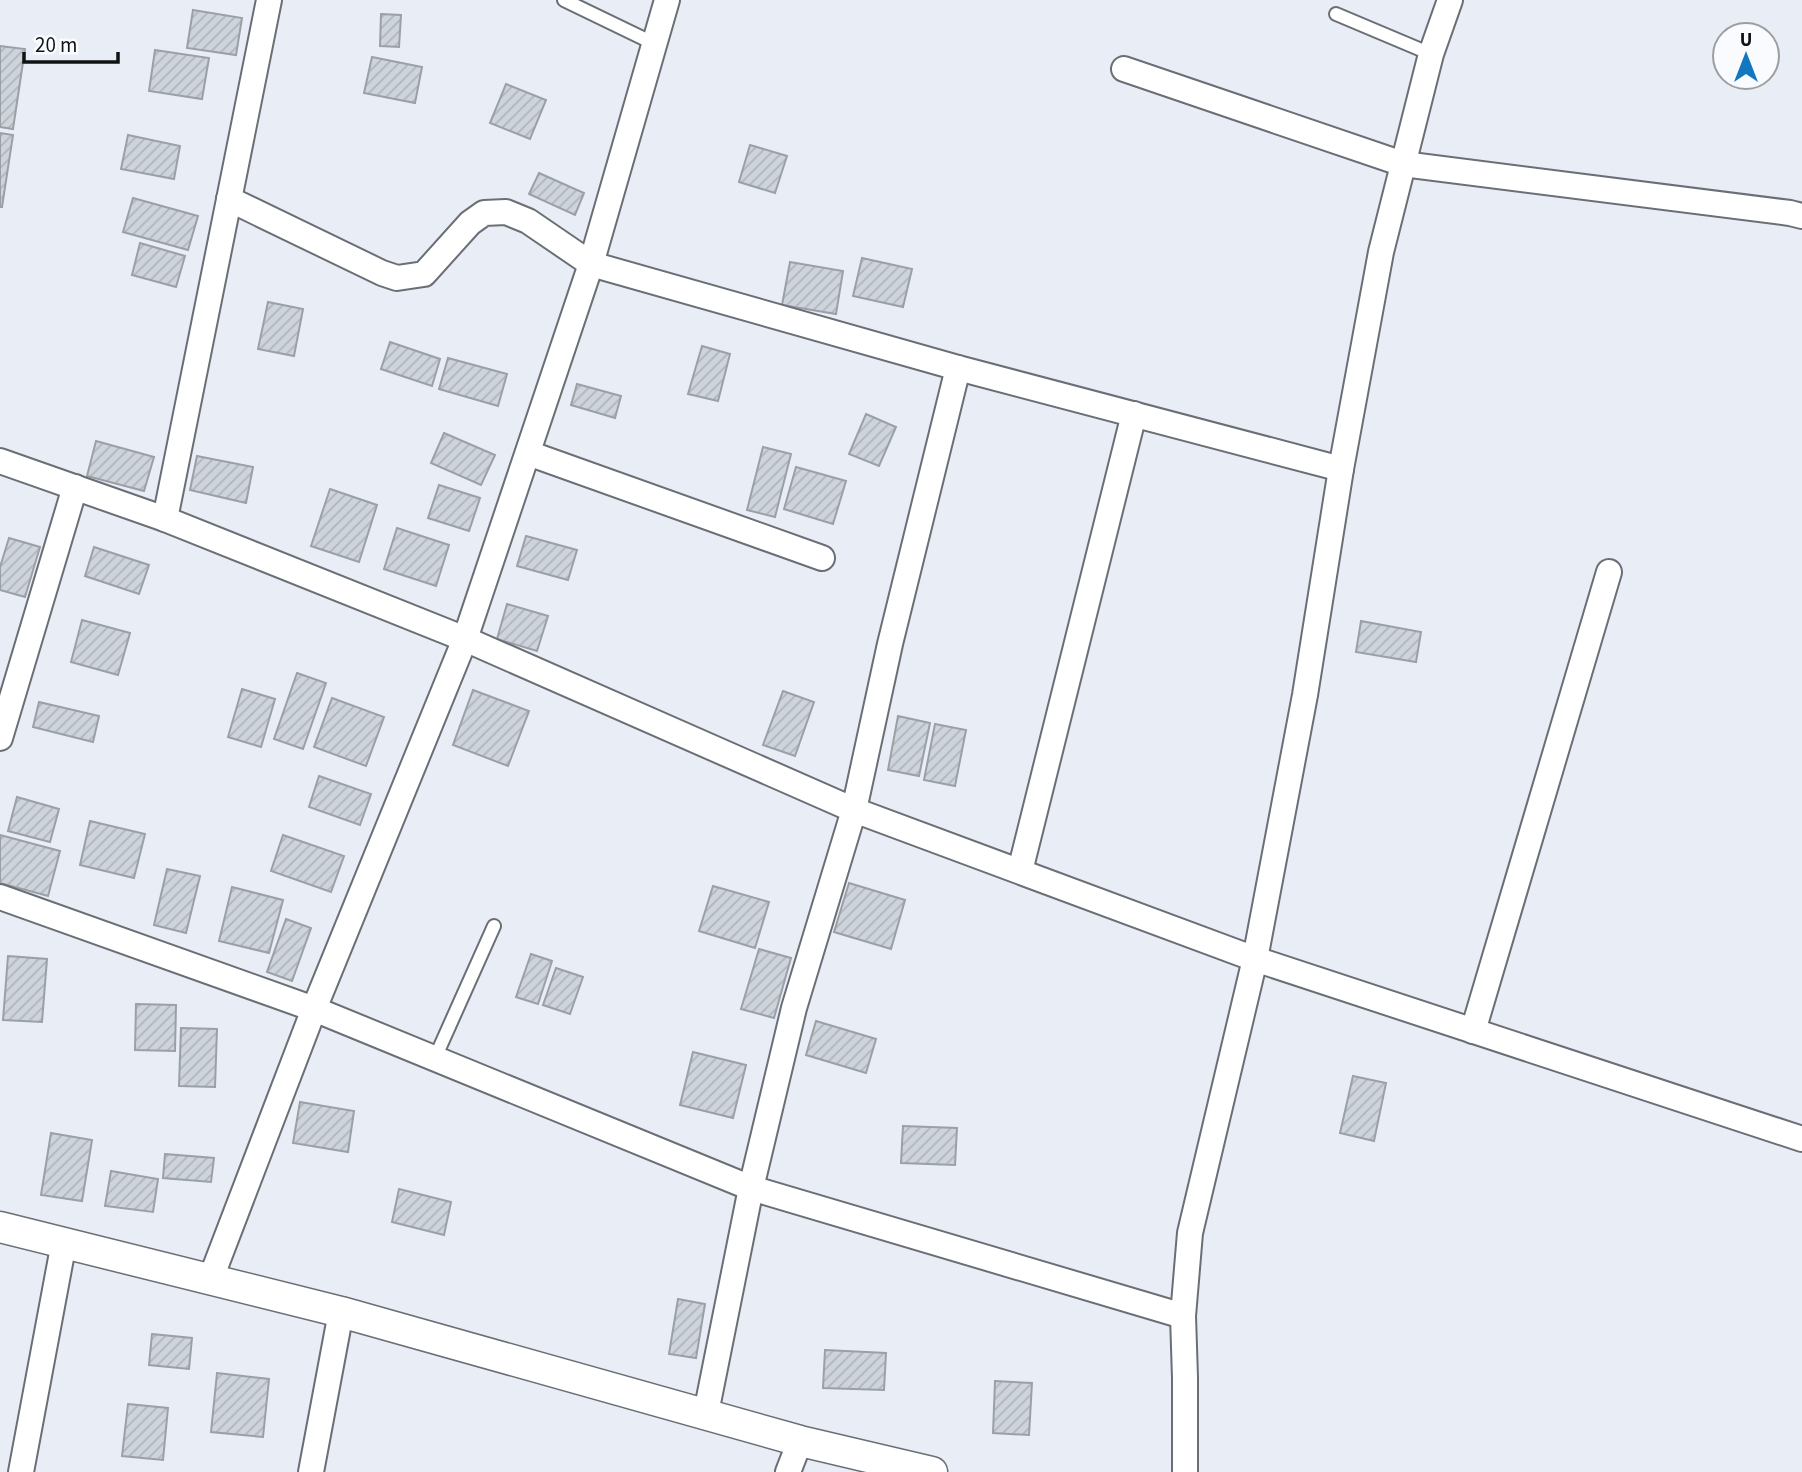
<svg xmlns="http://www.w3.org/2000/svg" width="1802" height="1472" viewBox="0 0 1802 1472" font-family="'Source Sans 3',sans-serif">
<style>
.building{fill:url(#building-hatch);stroke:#9ba0a7;stroke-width:2}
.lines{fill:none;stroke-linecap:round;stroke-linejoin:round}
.service-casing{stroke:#6a6f76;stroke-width:16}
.minor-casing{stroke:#6a6f76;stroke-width:28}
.tertiary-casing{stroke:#6a6f76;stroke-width:33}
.service{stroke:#fff;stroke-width:12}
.minor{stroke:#fff;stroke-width:24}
.tertiary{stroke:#fff;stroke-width:30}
</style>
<defs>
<pattern id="building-hatch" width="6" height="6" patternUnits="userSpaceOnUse" patternTransform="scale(1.75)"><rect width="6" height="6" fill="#ced4db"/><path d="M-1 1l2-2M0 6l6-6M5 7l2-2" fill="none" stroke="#b0b5bb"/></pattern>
</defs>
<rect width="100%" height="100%" fill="#e9eef6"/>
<g class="building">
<path d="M193 10 242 18 236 55 187 48Z"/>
<path d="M381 14 401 15 399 47 380 46Z"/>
<path d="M0 46 25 49 13 129 0 127Z"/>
<path d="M155 50 209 58 202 99 149 91Z"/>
<path d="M372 57 422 67 415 103 364 93Z"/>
<path d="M506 84 546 100 530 139 490 123Z"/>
<path d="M0 133 13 135 2 207H0Z"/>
<path d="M128 135 180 146 174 179 121 169Z"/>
<path d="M750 145 787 156 775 193 739 182Z"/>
<path d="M539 173 584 193 575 215 529 194Z"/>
<path d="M133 198 198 216 188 250 123 232Z"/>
<path d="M140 243 185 256 176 287 132 275Z"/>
<path d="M862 258 912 269 903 307 853 296Z"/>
<path d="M790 262 843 271 836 314 782 305Z"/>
<path d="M268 302 303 309 294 356 258 349Z"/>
<path d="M390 342 440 359 432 386 381 369Z"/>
<path d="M702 346 730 354 718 401 688 394Z"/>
<path d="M448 358 507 374 498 406 439 389Z"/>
<path d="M577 384 621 396 615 418 571 405Z"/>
<path d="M866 414 896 427 879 466 849 454Z"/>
<path d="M444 433 495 455 481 485 431 463Z"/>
<path d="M96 441 154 457 144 491 87 476Z"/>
<path d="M763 447 791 454 775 517 747 510Z"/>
<path d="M197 456 253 467 246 503 190 490Z"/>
<path d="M796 467 846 481 833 524 784 509Z"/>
<path d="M439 485 480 498 469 531 428 518Z"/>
<path d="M330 489 377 505 359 562 311 546Z"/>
<path d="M397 528 449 545 436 586 384 569Z"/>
<path d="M526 536 577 550 568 580 517 566Z"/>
<path d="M9 538 40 547 25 597 0 590V567Z"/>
<path d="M94 547 149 565 139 594 85 576Z"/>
<path d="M507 604 548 616 537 651 497 639Z"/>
<path d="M82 620 130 633 118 675 71 662Z"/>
<path d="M1361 621 1421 632 1416 662 1356 652Z"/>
<path d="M297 673 326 683 303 749 274 739Z"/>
<path d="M242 689 275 699 261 747 228 737Z"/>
<path d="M473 690 529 711 508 766 453 745Z"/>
<path d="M783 691 814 702 795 756 763 745Z"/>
<path d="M332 698 384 717 366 766 314 747Z"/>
<path d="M39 702 99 716 93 742 33 727Z"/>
<path d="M898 716 930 723 919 776 888 770Z"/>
<path d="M935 724 966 730 955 786 924 780Z"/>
<path d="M319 776 371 794 360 825 309 807Z"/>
<path d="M17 797 59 809 50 842 8 831Z"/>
<path d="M90 821 145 834 134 878 80 865Z"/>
<path d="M0 835 60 851 48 896 0 883Z"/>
<path d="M283 835 344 856 331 892 271 871Z"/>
<path d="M167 869 200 876 186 933 154 925Z"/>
<path d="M849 883 905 900 891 949 834 932Z"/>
<path d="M713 886 769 902 755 948 699 931Z"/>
<path d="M232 887 283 900 269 953 219 941Z"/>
<path d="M286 919 311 928 292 981 267 972Z"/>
<path d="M759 949 791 958 774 1018 741 1009Z"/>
<path d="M531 954 552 961 538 1004 516 997Z"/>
<path d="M8 956 47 959 42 1022 3 1020Z"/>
<path d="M556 968 583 977 570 1014 543 1005Z"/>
<path d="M136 1004 176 1005 175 1051 135 1050Z"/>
<path d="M816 1021 876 1039 866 1073 806 1055Z"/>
<path d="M181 1028 217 1029 215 1087 179 1086Z"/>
<path d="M693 1052 746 1065 733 1118 680 1105Z"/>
<path d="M1353 1076 1386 1083 1374 1141 1340 1133Z"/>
<path d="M300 1102 354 1111 348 1152 293 1143Z"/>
<path d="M903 1126 957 1128 955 1165 901 1163Z"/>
<path d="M51 1133 92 1140 82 1201 41 1195Z"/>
<path d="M165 1154 214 1158 211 1182 163 1178Z"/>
<path d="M111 1171 158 1179 153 1212 105 1206Z"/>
<path d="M399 1189 451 1202 444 1235 392 1222Z"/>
<path d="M678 1299 705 1304 696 1358 669 1354Z"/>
<path d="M152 1334 192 1338 189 1369 149 1365Z"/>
<path d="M825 1350 886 1353 884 1390 823 1388Z"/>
<path d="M217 1373 269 1379 263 1437 211 1432Z"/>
<path d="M995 1381 1032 1383 1029 1435 993 1433Z"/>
<path d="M128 1404 168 1408 163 1460 122 1456Z"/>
</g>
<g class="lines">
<g class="service-casing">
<g id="service">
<path d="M564 0 655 44"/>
<path d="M1336 14 1431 54"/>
<path d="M435 1058 494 926"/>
</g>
</g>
<g class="minor-casing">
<g id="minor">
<path d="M1124 69 1403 164 1790 213 1802 216"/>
<path d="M229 199 382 273 397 278 424 274 470 223 484 213 506 212 528 221 591 264 958 368 1341 469"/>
<path d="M528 453 822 558"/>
<path d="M0 461 165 519 465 639 854 810 1255 959 1802 1139"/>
<path d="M165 519 269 0"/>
<path d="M0 738 75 487"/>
<path d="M1020 871 1134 414"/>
<path d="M0 897 314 1009 751 1188 1183 1316"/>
<path d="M1473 1031 1609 572"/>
<path d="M211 1278 314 1009 465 639 591 264 667 0"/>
<path d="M706 1413 751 1188 794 1008 854 810 890 644 958 368"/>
<path d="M21 1472 64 1242"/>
<path d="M311 1472 341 1312"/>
<path d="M788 1472 800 1441"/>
<path d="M1185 1472V1378L1183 1316 1190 1233 1255 959 1305 695 1341 469 1381 252 1431 54 1450 0"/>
</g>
</g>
<g class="tertiary-casing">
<path id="tertiary" d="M0 1227 341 1312 800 1441 932 1472"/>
</g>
<use href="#service" class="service"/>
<use href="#minor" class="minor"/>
<use href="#tertiary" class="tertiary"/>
</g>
<g transform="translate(1746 56)"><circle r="33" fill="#f9fbfe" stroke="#9c9ea0" stroke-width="2"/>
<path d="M0-5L12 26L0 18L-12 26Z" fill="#1276c1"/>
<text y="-10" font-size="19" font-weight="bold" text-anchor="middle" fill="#101214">U</text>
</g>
<path d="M24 52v10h94v-10" fill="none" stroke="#101214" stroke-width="3.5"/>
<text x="35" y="52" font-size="21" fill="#101214" stroke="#f9fbfe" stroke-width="5" paint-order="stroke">20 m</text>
</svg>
